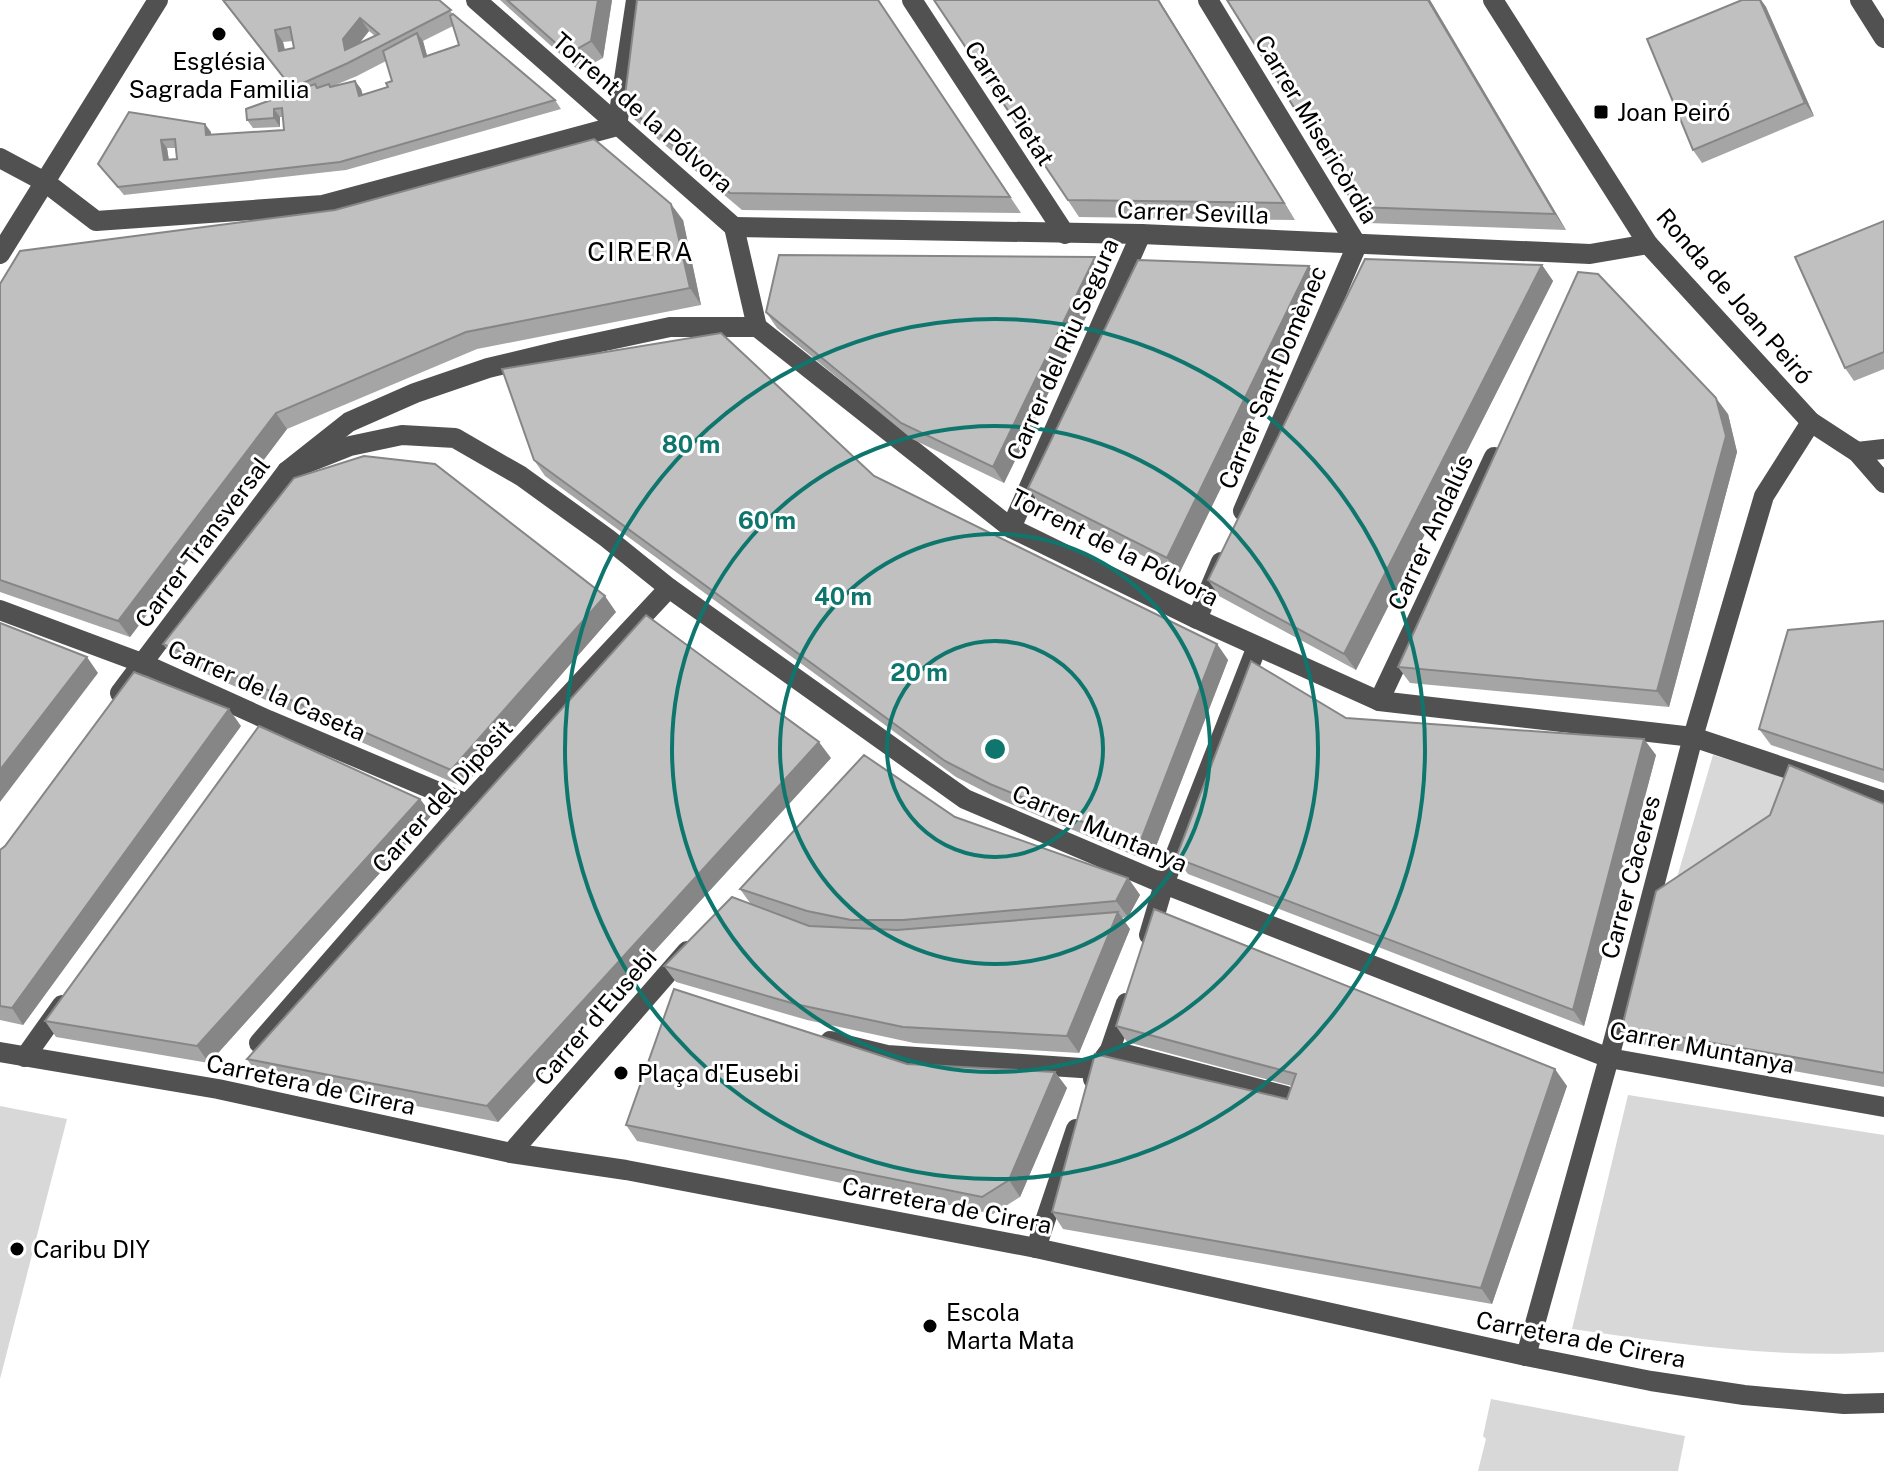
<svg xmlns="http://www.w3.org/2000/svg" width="1884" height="1471" viewBox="0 0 1884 1471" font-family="'Public Sans',sans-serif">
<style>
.green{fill:#d8d8d8}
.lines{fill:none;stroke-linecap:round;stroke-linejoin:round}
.minor{stroke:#515151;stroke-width:20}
.wall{fill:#a5a5a5;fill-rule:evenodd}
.shaded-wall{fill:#868686}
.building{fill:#c0c0c0;stroke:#868686;stroke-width:2;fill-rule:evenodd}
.ring{fill:none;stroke:#0f766e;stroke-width:4}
.poi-dot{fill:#000;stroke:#fff;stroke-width:3}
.labels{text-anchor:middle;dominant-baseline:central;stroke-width:6;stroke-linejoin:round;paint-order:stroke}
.poi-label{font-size:24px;fill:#000;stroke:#fff;text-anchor:start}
.street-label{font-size:24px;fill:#000;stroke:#fff}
.neighbourhood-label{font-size:26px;letter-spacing:2px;fill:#000;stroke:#fff}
.centre{fill:#0f766e;stroke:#fff;stroke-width:4}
.ring-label{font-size:24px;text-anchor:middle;font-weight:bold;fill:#0f766e;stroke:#fff;stroke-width:6;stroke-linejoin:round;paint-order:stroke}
</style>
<rect width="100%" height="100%" fill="#fff"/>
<g class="green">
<path d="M1713 755 1801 782 1782 831 1668 908Z"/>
<path d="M1628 1095 1884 1135V1352C1777 1359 1678 1344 1572 1329Z"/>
<path d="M0 1106 67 1119 0 1379Z"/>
<path d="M1491 1399 1685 1436 1678 1471H1478L1486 1439 1483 1436Z"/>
</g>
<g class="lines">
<g class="minor">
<path d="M476 0 734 227 757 327 1011 528 1197 619 1379 701 1693 737 1884 801"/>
<path d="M912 0 1065 234"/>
<path d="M1208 0 1357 245 1243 511"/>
<path d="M1493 0 1648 244 1811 422 1857 452 1884 483"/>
<path d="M1860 0 1884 38"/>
<path d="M0 158 45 182 96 221 323 205 617 126 636 0"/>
<path d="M734 227 1141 234 1590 254 1648 244"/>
<path d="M0 254 158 0"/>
<path d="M1857 452 1884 449"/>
<path d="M287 471 350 446 402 435 455 438 521 476 607 538 669 588 965 799 1164 884 1609 1058 1884 1107"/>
<path d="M1011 528 1141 234"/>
<path d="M0 610 142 663 268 720 467 804"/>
<path d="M1197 619 1221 562"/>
<path d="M120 693 287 471 349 422 415 393 488 368 563 350 670 327H757"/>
<path d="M1379 701 1494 457"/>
<path d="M1149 935 1164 884 1254 654"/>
<path d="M830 1041 887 1055 1096 1069"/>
<path d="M259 1043 467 804 669 588"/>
<path d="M1110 1050 1286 1096"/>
<path d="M0 1052 218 1089 511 1153 626 1170 1036 1248 1526 1356 1651 1381 1744 1395 1844 1404 1884 1403"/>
<path d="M25 1057 62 1005"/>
<path d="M1093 1079 1096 1069 1110 1050 1126 1003"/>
<path d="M511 1153 687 951"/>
<path d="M1036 1248 1076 1129"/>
<path d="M1526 1356 1609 1058 1693 737 1764 496 1811 422"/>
</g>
</g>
<g class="wall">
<path d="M222 0H439L453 14 555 100 561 109 346 170 124 195 98 164 129 112 211 132V135L284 130 283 117H280V127L253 128 247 120 294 92ZM453 26 459 45 427 56 423 41ZM369 31 375 36 359 44ZM293 41 294 48 285 50 283 42ZM386 61 392 81 388 87 363 95 361 89 355 81 333 86 357 76ZM167 148H176L177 159 169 160Z"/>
<path d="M500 0H612L603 58 579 71Z"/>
<path d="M878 0 1021 213 742 210 635 120 624 104Z"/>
<path d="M934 0H1159L1295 220 1079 217Z"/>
<path d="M1430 0 1566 230 1368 223 1356 207Z"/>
<path d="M1742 0H1761L1766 7 1814 116 1702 163 1693 150Z"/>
<path d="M683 220 701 305 477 349 287 429 130 637 0 592V284Z"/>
<path d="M1884 221V369L1854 381 1845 368Z"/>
<path d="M1095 257 1107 274 1004 483 912 439 777 328 766 312Z"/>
<path d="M1542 265 1553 281 1356 670 1219 596 1208 580Z"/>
<path d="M1321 282 1179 574 1040 504 1028 488Z"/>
<path d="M1728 414 1737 452 1669 707 1410 683 1398 667Z"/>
<path d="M534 460 874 476 1217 644 1228 660 1150 862 1001 800 956 777 545 476Z"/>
<path d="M616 612 463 787 175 660 163 644Z"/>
<path d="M1884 621V783L1771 745 1759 729Z"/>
<path d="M1346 718 1656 755 1584 1026 1188 874 1176 858Z"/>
<path d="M241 726 23 1025 0 1020V850Z"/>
<path d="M831 758 498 1122 258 1075 247 1059Z"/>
<path d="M420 799 432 815 209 1063 56 1037 45 1021Z"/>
<path d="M1884 804V1087L1634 1043 1622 1027 1770 815Z"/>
<path d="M955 817 1128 878 1140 895 1128 917 1122 918 1130 929 1079 1053 914 1043 807 1020 676 982 664 966 750 903 740 889Z"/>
<path d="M1116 1026 1567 1086 1492 1304 1063 1229 1052 1212 1287 1099 1292 1086 1127 1042Z"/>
<path d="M1055 1072 1067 1088 1020 1197 993 1214 637 1141 626 1125Z"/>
</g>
<g class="shaded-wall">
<path d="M598 0H612L603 58 591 41Z"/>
<path d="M1158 0H1159L1295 220 1284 203Z"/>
<path d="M1428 0H1430L1566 230 1555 214Z"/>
<path d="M1760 0H1761L1766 7 1814 116 1805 103Z"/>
<path d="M360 18 369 31 352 52 354 62 345 50 343 39Z"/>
<path d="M275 30 283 42 288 64 279 51Z"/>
<path d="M417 33 423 41 430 66 424 57Z"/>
<path d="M355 81 361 89 365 104 359 96Z"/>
<path d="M274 109 280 117V127L274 118Z"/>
<path d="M205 124 211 132 212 144 206 135Z"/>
<path d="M161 140 167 148 170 169 164 160Z"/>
<path d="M671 204 683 220 701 305 690 288Z"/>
<path d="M1095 257 1107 274 1004 483 993 467Z"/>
<path d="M1542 265 1553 281 1356 670 1344 654Z"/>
<path d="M1309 266 1321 282 1179 574 1167 558Z"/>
<path d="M1716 398 1728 414 1737 452 1669 707 1657 691Z"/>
<path d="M276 413 287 429 130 637 118 621Z"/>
<path d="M605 596 616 612 463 787 451 770Z"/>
<path d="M1217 644 1228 660 1150 862 1139 845Z"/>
<path d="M87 657 98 673 0 802V770Z"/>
<path d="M229 709 241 726 23 1025 12 1008Z"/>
<path d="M1644 739 1656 755 1584 1026 1573 1010Z"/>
<path d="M819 742 831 758 498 1122 487 1106Z"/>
<path d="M420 799 432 815 209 1063 197 1046Z"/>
<path d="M1128 878 1140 895 1128 917 1116 901Z"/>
<path d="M1118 912 1130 929 1079 1053 1067 1036Z"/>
<path d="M1555 1069 1567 1086 1492 1304 1481 1288Z"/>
<path d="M1055 1072 1067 1088 1020 1197 1009 1180Z"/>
</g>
<g class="building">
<path d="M223 0H439L451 10 348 63 292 88ZM360 18 379 34 345 50 343 39ZM290 27 294 48 279 51 275 30Z"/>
<path d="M507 0H598L591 41 568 54Z"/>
<path d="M637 0H878L1010 197 730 193 624 104Z"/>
<path d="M934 0H1158L1284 203 1068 200Z"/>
<path d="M1227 0H1428L1555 214 1356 207Z"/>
<path d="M1742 0H1760L1805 103 1693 150 1647 39Z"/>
<path d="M453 14 555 100 340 162 118 187 98 164 129 112 205 124 206 135 284 130 282 108 274 109V118L247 120 246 109 315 84 317 88 329 84 330 87 355 81 359 96 388 87 386 83 392 81 383 51 417 33 424 57 459 45 450 16ZM175 139 177 159 164 160 161 140Z"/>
<path d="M594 139 671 204 690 288 466 332 276 413 118 621 0 580V284L20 251 335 210Z"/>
<path d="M1884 221V352L1845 368 1795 257Z"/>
<path d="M779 255 1095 257 993 467 901 423 766 312Z"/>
<path d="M1365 259 1542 265 1344 654 1208 580Z"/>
<path d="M1138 260 1309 266 1167 558 1028 488Z"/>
<path d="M1578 272 1598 274 1716 398 1726 436 1657 691 1398 667Z"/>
<path d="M721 333 874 476 1217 644 1139 845 990 784 945 761 534 460 502 369Z"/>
<path d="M364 456 435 464 605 596 451 770 163 644 294 478Z"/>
<path d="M646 615 819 742 487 1106 247 1059Z"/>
<path d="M1884 621V770L1759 729 1788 630Z"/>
<path d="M0 623 87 657 0 770Z"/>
<path d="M1251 661 1346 718 1644 739 1573 1010 1176 858Z"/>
<path d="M134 672 229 709 12 1008 0 1006V850L5 846Z"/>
<path d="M259 726 420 799 197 1046 45 1021Z"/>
<path d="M864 755 955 817 1128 878 1116 901 903 920H851L807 911 740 889Z"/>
<path d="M1789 765 1884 804V1073L1622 1027 1656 891 1770 815Z"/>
<path d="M732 897 809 926 897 930 1118 912 1067 1036 903 1027 795 1004 664 966Z"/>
<path d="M1154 909 1555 1069 1481 1288 1052 1212 1095 1054 1287 1099 1296 1074 1116 1026Z"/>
<path d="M674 989 907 1064 1055 1072 1009 1180 982 1197 626 1125Z"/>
</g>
<g class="ring">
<circle cx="995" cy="749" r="108"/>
<circle cx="995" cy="749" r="215"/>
<circle cx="995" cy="749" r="323"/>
<circle cx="995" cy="749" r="430"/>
</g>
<g class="poi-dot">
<circle cx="219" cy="34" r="8"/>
<rect x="1593" y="104" width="16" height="16" rx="4"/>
<circle cx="621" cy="1073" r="8"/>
<circle cx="17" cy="1249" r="8"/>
<circle cx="930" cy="1326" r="8"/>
</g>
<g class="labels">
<g class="poi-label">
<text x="219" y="61" text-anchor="middle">Església<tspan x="219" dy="28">Sagrada Familia</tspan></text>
<text x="1617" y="112">Joan Peiró</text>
<text x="637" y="1073">Plaça d'Eusebi</text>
<text x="33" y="1249">Caribu DIY</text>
<text x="946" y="1312">Escola<tspan x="946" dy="28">Marta Mata</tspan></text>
</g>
<g class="street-label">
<text transform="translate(1010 103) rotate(57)">Carrer Pietat</text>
<text transform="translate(643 112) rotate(41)">Torrent de la Pólvora</text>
<text transform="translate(1317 129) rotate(59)">Carrer Misericòrdia</text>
<text transform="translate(1193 212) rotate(2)">Carrer Sevilla</text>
<text transform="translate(1735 296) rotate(49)">Ronda de Joan Peiró</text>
<text transform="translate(1062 349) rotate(-66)">Carrer del Riu Segura</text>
<text transform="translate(1272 377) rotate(-67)">Carrer Sant Domènec</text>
<text transform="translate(1430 532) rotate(-65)">Carrer Andalús</text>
<text transform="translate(202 542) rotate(-53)">Carrer Transversal</text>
<text transform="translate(1115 547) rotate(27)">Torrent de la Pólvora</text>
<text transform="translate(267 690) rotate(24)">Carrer de la Caseta</text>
<text transform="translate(442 796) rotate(-48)">Carrer del Dipòsit</text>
<text transform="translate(1100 828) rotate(23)">Carrer Muntanya</text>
<text transform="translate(1630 877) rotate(-75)">Carrer Càceres</text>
<text transform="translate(595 1017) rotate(-49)">Carrer d'Eusebi</text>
<text transform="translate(1702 1047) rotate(11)">Carrer Muntanya</text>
<text transform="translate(311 1084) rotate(12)">Carretera de Cirera</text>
<text transform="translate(947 1205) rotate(11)">Carretera de Cirera</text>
<text transform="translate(1581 1339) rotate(11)">Carretera de Cirera</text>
</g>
<g class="neighbourhood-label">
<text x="641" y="251">CIRERA</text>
</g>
</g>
<circle cx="995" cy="749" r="12" class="centre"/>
<g class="ring-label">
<text x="691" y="453">80 m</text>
<text x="767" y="529">60 m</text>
<text x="843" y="605">40 m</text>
<text x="919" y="681">20 m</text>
</g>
</svg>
